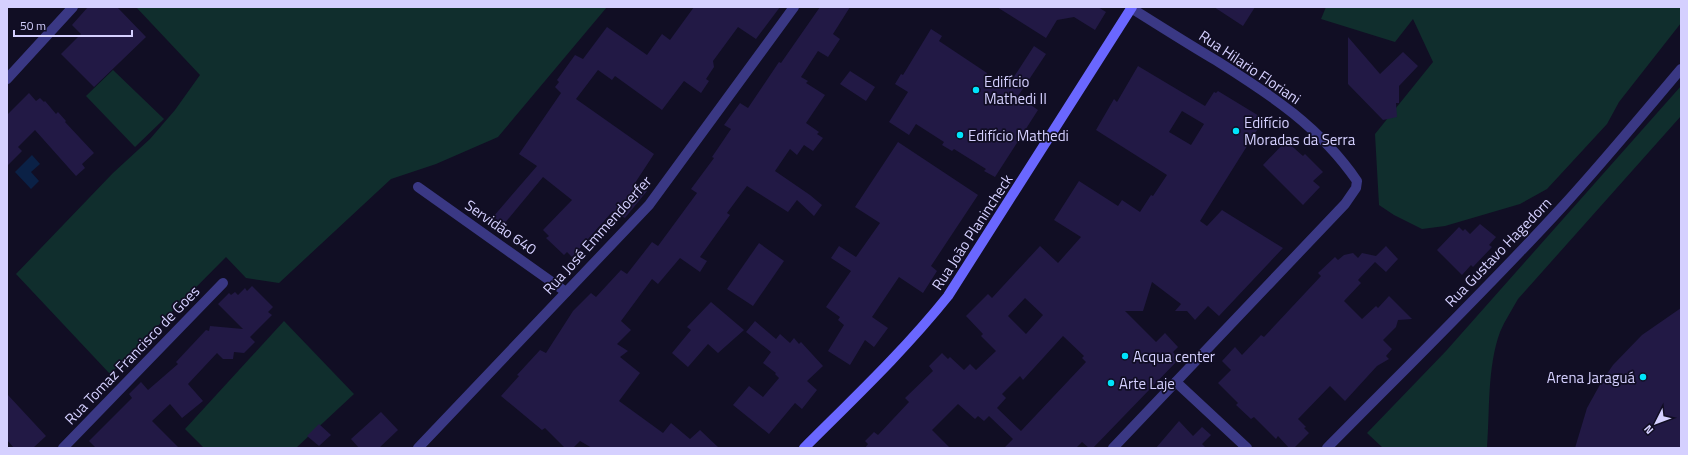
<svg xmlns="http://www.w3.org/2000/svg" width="1688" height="455" viewBox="0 0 1688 455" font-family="'Titillium Web',sans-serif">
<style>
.green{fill:#102e2d}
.water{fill:#0b2146}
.building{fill:#221945;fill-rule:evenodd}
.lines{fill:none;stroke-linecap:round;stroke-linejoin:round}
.minor{stroke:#3a3884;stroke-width:10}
.secondary{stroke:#6a67ff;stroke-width:10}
.poi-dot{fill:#00e4fb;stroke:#110e24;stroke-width:1.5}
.labels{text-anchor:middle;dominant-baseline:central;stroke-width:3.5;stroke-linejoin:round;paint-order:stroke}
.street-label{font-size:15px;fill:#d5d0ff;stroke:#110e24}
.poi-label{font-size:15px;fill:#d5d0ff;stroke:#110e24;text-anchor:start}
</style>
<rect width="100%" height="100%" fill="#110e24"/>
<g class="green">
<path d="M136 7H607L498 137 436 164 391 179 279 283 246 278 226 257 110 374 16 274 113 173 150 139 175 110 200 75Z"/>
<path d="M1326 7H1681V23L1619 102 1607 124 1547 189 1520 204 1445 226 1422 229 1394 215 1379 205 1375 134 1433 62 1413 19 1395 42 1321 19Z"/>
<path d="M113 70 164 119 135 147 86 96Z"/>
<path d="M1681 86V116L1518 299C1512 310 1505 320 1500 332 1487 368 1490 410 1487 448H1383L1367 433 1446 351Z"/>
<path d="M284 321 354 394 296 448H204L185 429Z"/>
</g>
<path class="water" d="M32 155 40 164 31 172 39 181 31 189 15 172Z"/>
<g class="building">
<path d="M88 7H117L146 37 94 87 61 54 81 34 72 25Z"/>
<path d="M694 7H780L756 39 738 27 713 61 714 67 706 79 709 81 701 93 684 81 662 110 615 76 612 80 598 70 576 99 654 154 635 183 647 191 625 218 613 211 572 257 567 252 564 255 546 238 549 236 543 230 572 200 543 177 504 224 493 217 537 166 519 154 561 93 555 87 559 82 557 80 575 55 583 59 607 27 647 55 662 34 670 40Z"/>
<path d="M820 7H850L833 34 840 39 828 57 818 51 801 77 808 81 806 83 825 95 806 123 819 132 817 134 823 138 813 151 804 145 797 155 790 149 775 171 810 195 822 205 814 216 797 200 788 212 747 186 727 213 730 215 700 257 707 261 700 272 680 258 658 284 652 279 621 321 631 330 617 344 628 351 620 357 640 373 619 401 663 433 671 423 690 439 700 430 719 448H592L580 441 573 448H565L545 428 542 430 501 396 519 376 517 375 540 350 546 353 573 311 591 293 596 297 621 270 627 274 652 242 658 246 697 193 691 189 714 158 712 157 731 129 724 125 740 103 748 108 779 62 781 63Z"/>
<path d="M997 7H1098L1106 12 1095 30 1074 17 1057 20 1046 38Z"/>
<path d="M1214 7H1255L1243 26Z"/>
<path d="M931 29 942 36 939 41 987 73 986 76 1006 89 1034 46 1046 54 1018 96 1038 110 995 177 984 171 986 169 954 149 952 151 942 145 944 142 916 124 909 135 889 122 908 92 895 84 901 74 903 75Z"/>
<path d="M1348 37 1380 74 1403 52 1418 66 1399 86V103H1396L1397 117 1383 120 1348 84Z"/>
<path d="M1138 66 1205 106 1214 92 1216 93 1218 91 1264 119 1200 221 1207 226 1222 210 1283 248 1219 316 1208 306 1195 320 1187 311H1175L1181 304 1152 282 1143 311H1125L1156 342 1165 333 1178 347 1173 352 1179 359 1093 448H1089L1082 442 1076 448H1004L1013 439 989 416 984 421 978 416 975 419 958 404 932 430 950 448H865L868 444 865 441 874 432 878 435 909 402 905 398 933 371 929 366 942 353 948 359 950 357 964 370 970 364 976 370 996 351 981 336 983 334 966 316 988 294 992 298 1040 246 1058 263 1081 237 1054 220 1079 181 1118 206 1122 200 1140 212 1151 195 1153 196 1167 175 1096 130 1114 99 1117 102ZM1182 111 1204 124 1191 145 1169 132ZM1025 298 1043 315 1026 334 1008 316ZM1063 336 1084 356 1082 358 1086 362 1021 431 997 408 1006 398 1002 394 1020 376 1023 380Z"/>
<path d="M850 71 875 87 866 101 840 84Z"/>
<path d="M29 93 36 101 40 98 44 102 45 101 56 114 58 112 66 121 65 122 94 153 82 164 85 168 76 176 35 130 18 147 22 151 7 166V115Z"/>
<path d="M1286 141 1303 156 1305 154 1323 172 1313 181 1320 187 1303 205 1263 165Z"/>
<path d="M898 142 978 195 931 266 937 271 923 293 899 277 872 317 888 328 874 347 865 340 850 365 828 351 844 325 838 320 840 317 826 307 851 271 831 258 839 246 856 257 880 223 855 207Z"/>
<path d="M1480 224 1496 237 1489 245 1492 247 1473 267 1471 265 1462 275 1437 250 1459 227 1463 231 1465 229 1470 234Z"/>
<path d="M759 243 784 261 753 306 727 289Z"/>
<path d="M1386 246 1398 259 1386 272 1375 262 1358 280 1361 283 1344 301 1362 319 1376 306 1378 308 1389 296 1412 319 1398 320 1396 327 1383 340 1392 349 1386 356 1389 359 1377 366 1345 401 1330 386 1298 419 1306 427 1304 428 1309 433 1295 447 1289 448 1278 436 1276 439 1254 417 1251 419 1236 405 1238 403 1218 383 1231 370 1222 361 1235 347 1242 355 1261 335 1264 337 1321 276 1318 273 1335 257 1338 260 1344 255 1353 253 1358 258 1362 253 1376 256Z"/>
<path d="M252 286 273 307 268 312 272 315 250 337 255 342 244 353 234 352 233 359H223L217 353 188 384 203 401 182 418 170 404 152 421 179 448H96L89 441 132 398 129 394 141 382 148 390 178 364 176 362 206 330 209 331 210 326 243 329 218 304 229 293 231 295 235 292 238 295 245 288 247 291Z"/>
<path d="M711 302 744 330 718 353 708 344 688 367 672 353 691 330 687 327Z"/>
<path d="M1681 308V448H1575L1587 408 1602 381 1613 365 1642 335Z"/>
<path d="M755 321 776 339 780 334 790 343 794 338 799 344 801 342 823 366 807 381 817 390 802 409 795 403 769 434 733 405 749 386 763 397 779 378 775 374 776 373 763 363 771 352 746 332Z"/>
<path d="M7 394 46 436 33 448H14L7 440Z"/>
<path d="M381 412 398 430 379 448H359L351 439Z"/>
<path d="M1179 421 1193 436 1202 427 1211 435 1202 444 1206 448H1156Z"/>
<path d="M319 424 331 435 319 446 307 436Z"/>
</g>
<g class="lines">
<g class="minor">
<path d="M7 79 73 7"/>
<path d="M418 187 566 292"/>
<path d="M1176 382 1247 448"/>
<path d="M63 448 223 283"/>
<path d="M418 448 649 205 794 7"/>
<path d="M1113 448 1345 204 1356 188 1357 181C1320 127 1271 95 1217 61 1188 44 1160 26 1131 8"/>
<path d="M1327 448C1406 368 1487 289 1563 206 1604 161 1642 115 1681 69"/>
</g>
<path class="secondary" d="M804 448C853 399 904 351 948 296L1132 7"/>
</g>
<g class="poi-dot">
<circle cx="976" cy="90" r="4"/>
<circle cx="1236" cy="131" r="4"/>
<circle cx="960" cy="135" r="4"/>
<circle cx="1125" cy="356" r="4"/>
<circle cx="1643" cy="377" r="4"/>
<circle cx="1111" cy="383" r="4"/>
</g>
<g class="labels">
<g class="street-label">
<text transform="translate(1250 67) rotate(34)">Rua Hilario Floriani</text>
<text transform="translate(501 227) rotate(35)">Servidão 640</text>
<text transform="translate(972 232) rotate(-57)">Rua João Planincheck</text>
<text transform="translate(597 235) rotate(-48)">Rua José Emmendoerfer</text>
<text transform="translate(1498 252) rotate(-46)">Rua Gustavo Hagedorn</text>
<text transform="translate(132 355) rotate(-46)">Rua Tomaz Francisco de Goes</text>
</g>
<g class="poi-label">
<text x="984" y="81">Edifício<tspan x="984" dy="17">Mathedi II</tspan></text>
<text x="1244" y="122">Edifício<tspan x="1244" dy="17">Moradas da Serra</tspan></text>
<text x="968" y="135">Edifício Mathedi</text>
<text x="1133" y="356">Acqua center</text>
<text x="1635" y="377" text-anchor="end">Arena Jaraguá</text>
<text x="1119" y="383">Arte Laje</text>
</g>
</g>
<rect width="1688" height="455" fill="none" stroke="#d5d0ff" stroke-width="16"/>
<g transform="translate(1656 423) rotate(228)" stroke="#110e24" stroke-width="3" paint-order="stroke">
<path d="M0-3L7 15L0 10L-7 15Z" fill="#d5d0ff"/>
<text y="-6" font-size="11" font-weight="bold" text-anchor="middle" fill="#d5d0ff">N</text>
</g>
<path d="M14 30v6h118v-6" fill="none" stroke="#d5d0ff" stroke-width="2"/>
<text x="20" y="30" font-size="12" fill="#d5d0ff" stroke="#110e24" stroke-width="3" paint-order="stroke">50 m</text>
</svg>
